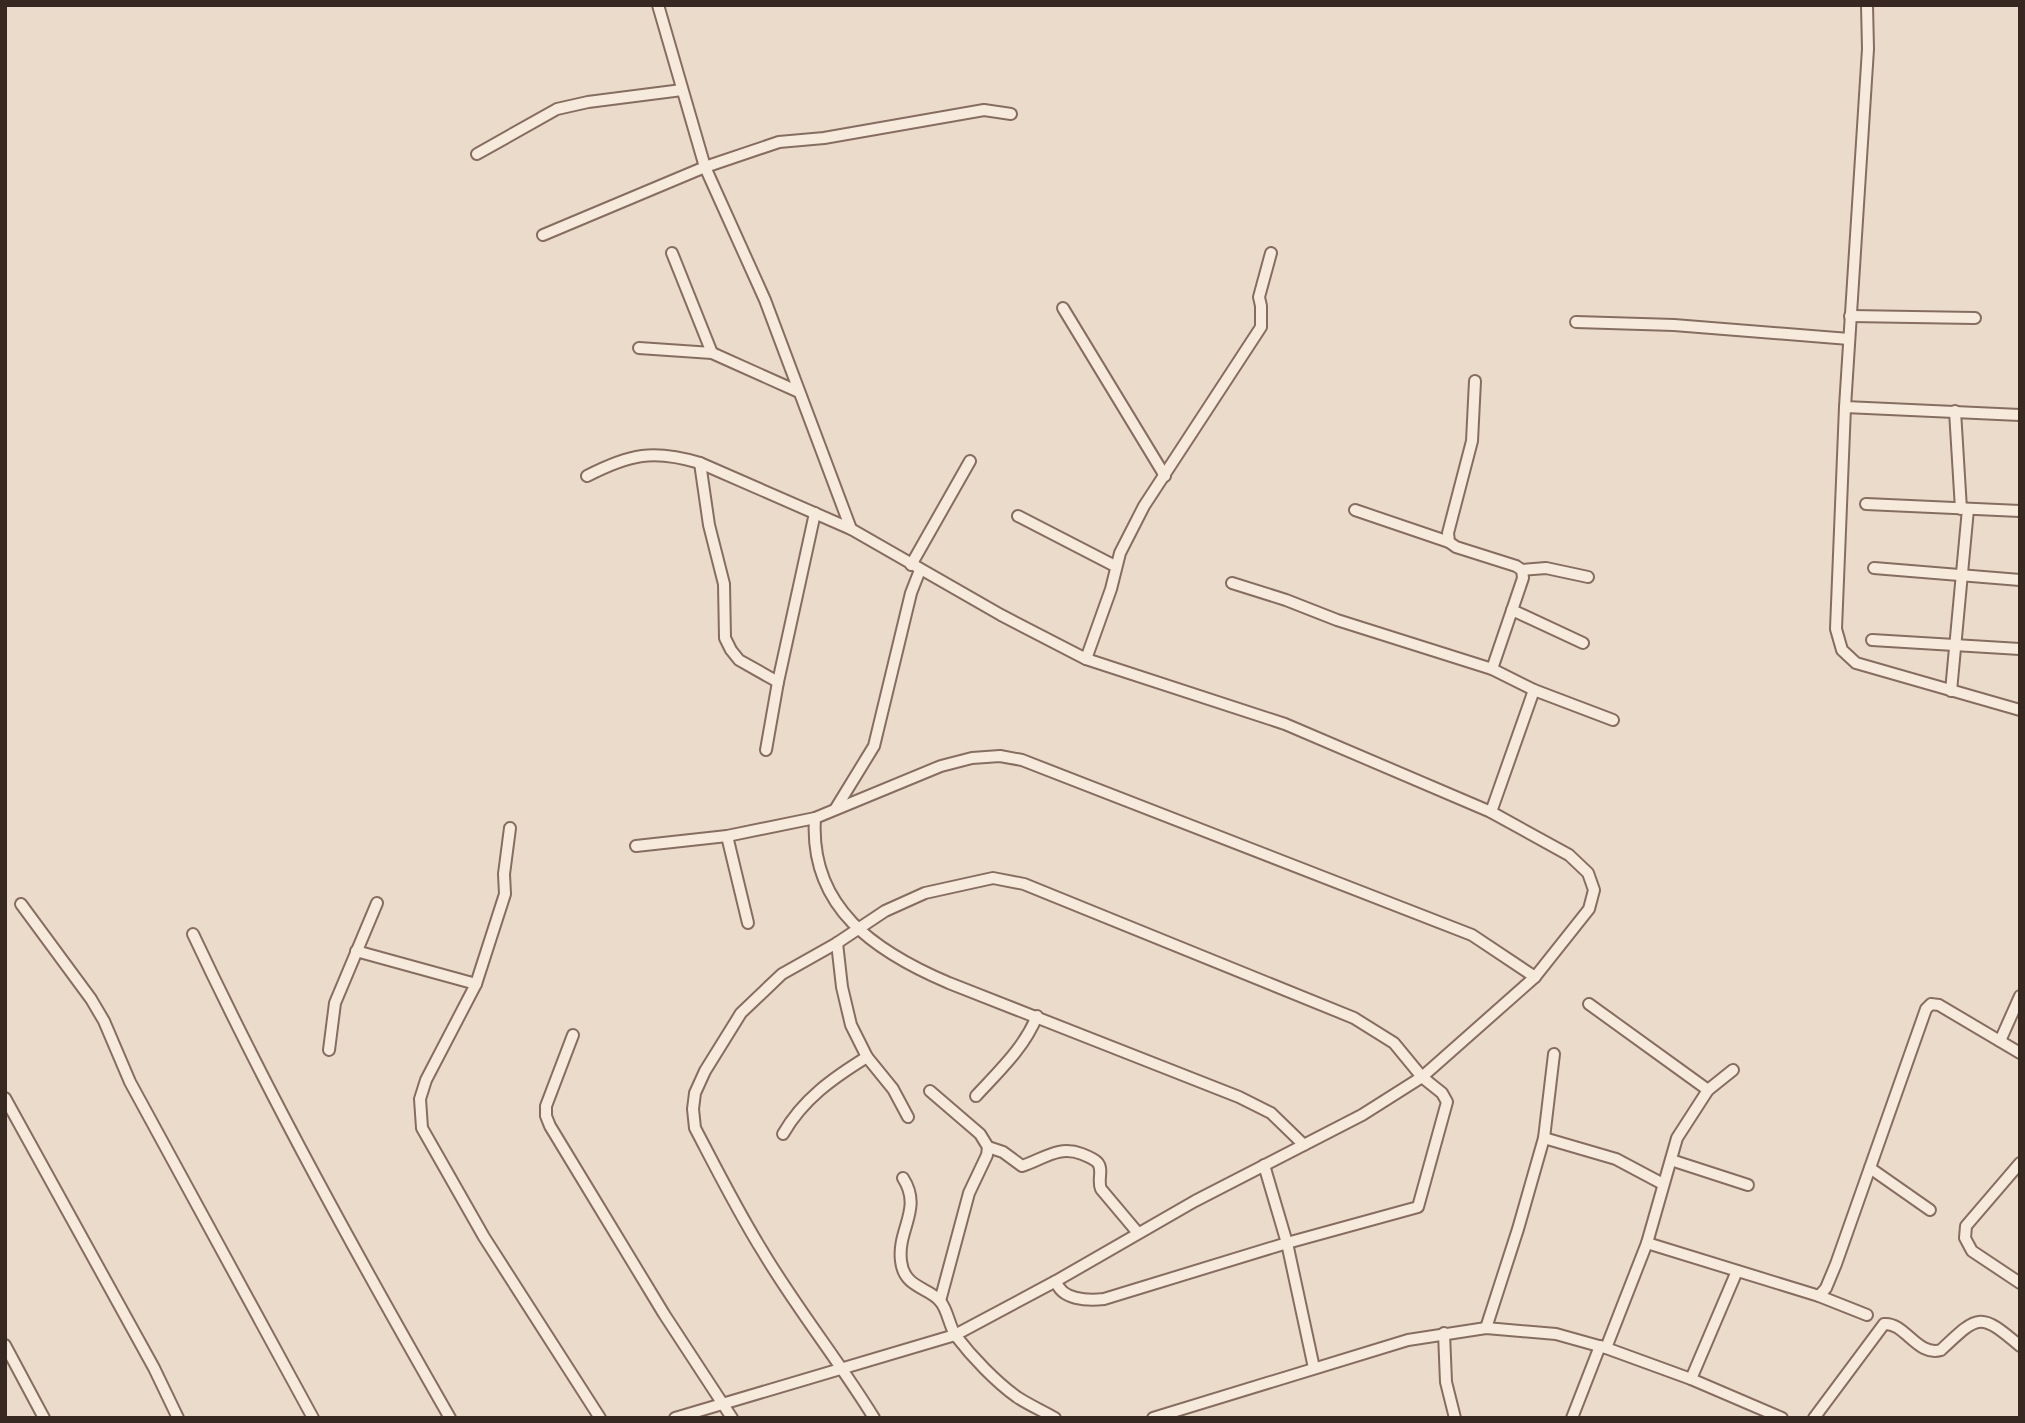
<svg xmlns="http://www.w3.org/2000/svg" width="2025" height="1423" viewBox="0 0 2025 1423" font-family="'Playfair Display',serif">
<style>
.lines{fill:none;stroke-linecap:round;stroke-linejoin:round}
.minor-casing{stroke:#866d60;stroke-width:14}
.minor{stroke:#f6eadd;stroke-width:10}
</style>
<rect width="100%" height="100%" fill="#ebdbca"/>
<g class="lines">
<g class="minor-casing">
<g id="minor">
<path d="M658 5 705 167 765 300 851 529"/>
<path d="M1867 5 1868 49 1845 407 1836 629 1842 650 1856 663 2020 710"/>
<path d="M477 154 557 109 588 102 682 90"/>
<path d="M543 235 705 167 779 142 824 138 984 110 1011 114"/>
<path d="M672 253 712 353"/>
<path d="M1063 308 1165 476"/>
<path d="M1850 316 1975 318"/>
<path d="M1576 322 1674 325 1849 339"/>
<path d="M639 348 712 353 799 392"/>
<path d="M1475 381 1472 441 1448 533 1449 542 1456 547 1516 566 1522 570 1523 578 1492 669"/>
<path d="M1845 407 2020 415"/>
<path d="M1955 411 1961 509"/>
<path d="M700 463 709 525 724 584 725 638 731 650 739 660 778 682"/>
<path d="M587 476C630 454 653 449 700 463L851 529 1001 615 1086 659 1285 724 1491 812 1569 855 1588 873 1594 890 1589 909 1535 977 1422 1077 1362 1115 1195 1201 1056 1281 955 1335 675 1418"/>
<path d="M1866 504 2020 511"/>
<path d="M1355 510 1449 542"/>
<path d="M1018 516 1115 566"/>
<path d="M911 565 970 461"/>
<path d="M1874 568 2020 580"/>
<path d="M1522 570 1546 568 1588 577"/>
<path d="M1232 583 1286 600 1337 620 1492 669 1534 690 1613 720"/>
<path d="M1512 610 1583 643"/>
<path d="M1872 640 2020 649"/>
<path d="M1086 659 1111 589 1120 553 1144 506 1261 327V306L1259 297 1271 253"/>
<path d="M1951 691 1968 509"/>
<path d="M766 750 778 682 815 513"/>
<path d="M836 808 874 746 911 593 920 570"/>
<path d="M1491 812 1534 690"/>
<path d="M815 818C809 908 876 952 949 983L1239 1097 1271 1113 1304 1145"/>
<path d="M510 828 504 874 505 894 476 984 426 1080 420 1099 422 1128 484 1237 600 1418"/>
<path d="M727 836 748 923"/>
<path d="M636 846 727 836 815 818 941 766 972 758 1000 756 1022 760 1472 935 1535 977"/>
<path d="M21 904 91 999 104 1021 130 1082 313 1418"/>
<path d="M193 934C271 1100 359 1259 450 1418"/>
<path d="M837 943 842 987 851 1025 867 1057 893 1089 908 1117"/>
<path d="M356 951 476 984"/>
<path d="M1589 1004 1708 1090"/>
<path d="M573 1035 546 1106V1116L550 1126 664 1314 732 1418"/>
<path d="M2000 1041 2020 996"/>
<path d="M329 1050 335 1003 377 903"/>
<path d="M930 1091 980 1134 988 1147 987 1155 969 1193 940 1301"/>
<path d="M976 1096C999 1071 1024 1048 1037 1016"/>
<path d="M5 1098 154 1368 178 1418"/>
<path d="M783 1134C803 1099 833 1078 867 1057"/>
<path d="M1544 1138 1616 1159 1663 1184"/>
<path d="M988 1147 1003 1152 1022 1166C1044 1159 1058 1145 1082 1154 1087 1156 1094 1159 1097 1162 1104 1169 1097 1180 1101 1189L1138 1233"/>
<path d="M1671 1160 1748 1185"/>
<path d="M2020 1163 1966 1226 1965 1238 1972 1251 2020 1283"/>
<path d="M1264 1165 1287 1243 1314 1368"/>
<path d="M1870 1168 1930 1210"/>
<path d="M903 1178C923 1209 897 1229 901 1261 904 1288 928 1287 940 1301 948 1310 949 1326 956 1336 972 1357 996 1382 1017 1397 1029 1405 1043 1411 1055 1418"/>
<path d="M1647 1243 1819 1296 1826 1288 1836 1264 1926 1009 1931 1004 1939 1005 2020 1053"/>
<path d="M1819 1296 1867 1315"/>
<path d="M1486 1328 1518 1229 1544 1138 1554 1054"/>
<path d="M1444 1333 1446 1382 1455 1418"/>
<path d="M5 1345 44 1418"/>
<path d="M1606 1348 1647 1243 1677 1138 1708 1090 1733 1070"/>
<path d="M1691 1379 1737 1271"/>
<path d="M874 1418C839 1361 797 1309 763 1252 738 1212 717 1170 695 1128L693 1109 695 1093 705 1071 741 1013 782 974 837 943 885 911 925 893 993 878 1024 884 1354 1018 1394 1043 1422 1077 1442 1093 1447 1102 1418 1207 1287 1243 1104 1299C1088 1301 1061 1300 1056 1281"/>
<path d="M1153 1418 1408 1340 1486 1328 1556 1334 1606 1348 1691 1379 1782 1418"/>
<path d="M1572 1418 1600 1346"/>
<path d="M1814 1418 1884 1324C1905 1322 1917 1357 1941 1350 1979 1314 1980 1312 2020 1346"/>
</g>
</g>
<use href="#minor" class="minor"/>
</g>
<rect width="2025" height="1423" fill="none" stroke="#382822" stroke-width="14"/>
</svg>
